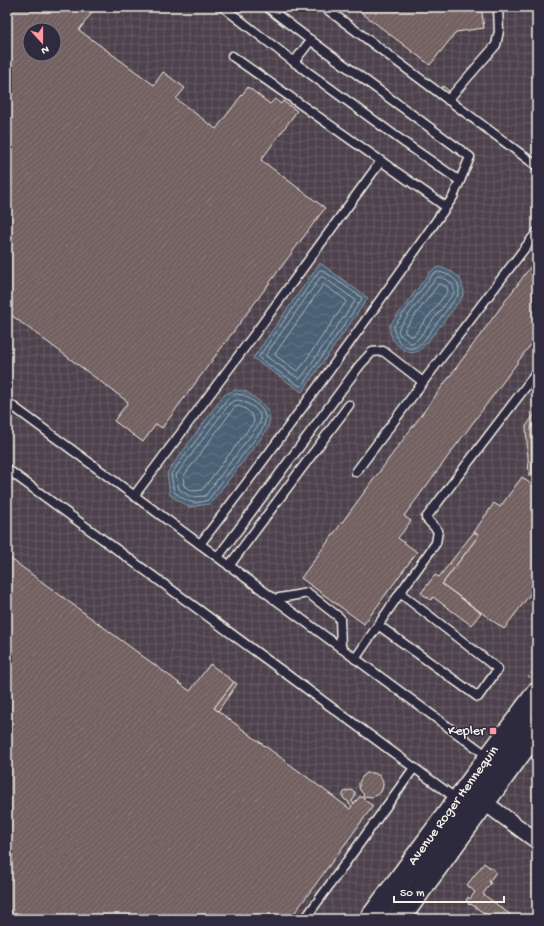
<svg xmlns="http://www.w3.org/2000/svg" width="544" height="926" viewBox="0 0 544 926" font-family="'Gochi Hand',sans-serif">
<style>
.industrial{fill:url(#industrial-grid);fill-rule:evenodd}
.water{fill:url(#water-waves);stroke:#8e9aa3}
.lines{fill:none;stroke-linecap:round;stroke-linejoin:round}
.shore{stroke:#b0b7ba;stroke-width:1}
.building{fill:url(#building-hatch);stroke:#f4f1e8;fill-rule:evenodd}
.lane-casing{stroke:#f4f1e8;stroke-width:11}
.street-casing{stroke:#f4f1e8;stroke-width:18}
.secondary-casing{stroke:#f4f1e8;stroke-width:25}
.path{stroke:#f4f1e8;stroke-width:2.5;stroke-dasharray:1 3;stroke-linecap:butt}
.lane{stroke:#2f2a3d;stroke-width:8}
.street{stroke:#2f2a3d;stroke-width:15}
.secondary{stroke:#2f2a3d;stroke-width:22}
.poi-dot{fill:#ff9aa2;stroke:#2f2a3d;stroke-width:1.5}
.labels{text-anchor:middle;dominant-baseline:central;stroke-width:3;stroke-linejoin:round;paint-order:stroke}
.poi-label{font-size:14px;fill:#f4f1e8;stroke:#2f2a3d;text-anchor:end}
.street-label{font-size:14px;fill:#f4f1e8;stroke:#2f2a3d}
</style>
<defs>
<pattern id="industrial-grid" width="8" height="8" patternUnits="userSpaceOnUse"><rect width="8" height="8" fill="#4d424c"/><path d="M0 4h8M4 0v8" fill="none" stroke="#675e66"/></pattern>
<pattern id="water-waves" width="16" height="10" patternUnits="userSpaceOnUse"><rect width="16" height="10" fill="#4a6075"/><path d="M0 5q4-4 8 0t8 0" fill="none" stroke="#657789"/></pattern>
<pattern id="building-hatch" width="6" height="6" patternUnits="userSpaceOnUse"><rect width="6" height="6" fill="#736060"/><path d="M-1 1l2-2M0 6l6-6M5 7l2-2" fill="none" stroke="#877"/></pattern>
</defs>
<rect width="100%" height="100%" fill="#3d3544"/>
<filter id="ink" filterUnits="userSpaceOnUse"><feTurbulence type="fractalNoise" baseFrequency=".025" numOctaves="2"/><feDisplacementMap in="SourceGraphic" scale="8" xChannelSelector="R" yChannelSelector="G"/><feConvolveMatrix kernelMatrix="1 2 1 2 8 2 1 2 1" color-interpolation-filters="sRGB"/></filter>
<g filter="url(#ink)">
<path class="industrial" d="M7 7H537V919H7ZM30 30H54V54H30Z"/>
<g class="water">
<path d="M320 263 368 298 302 392 253 358Z"/>
<path d="M439 267 452 272 460 278 464 291 462 298C454 307 424 350 416 352 409 354 403 350 399 346 392 340 389 334 390 325L431 271Z"/>
<path d="M235 390C238 391 242 390 245 391 248 392 252 396 255 398 269 408 274 418 265 433L210 504 189 507 170 495 167 473 224 395Z"/>
</g>
<g class="lines">
<g class="shore">
<path d="M320 270H322L361 297 362 299 302 385 300 386 260 359 259 357Z"/>
<path d="M439 272C450 274 463 282 458 295L422 343C419 345 416 348 413 348 403 351 393 336 394 326L433 274Z"/>
<path d="M321 277H323L354 299 355 301 301 378 299 379 267 357 266 355Z"/>
<path d="M439 277C448 279 455 283 454 293L418 339 413 343H410L400 335 398 331 399 328 436 278Z"/>
<path d="M439 284H441L447 287 448 291 414 335 412 336H410L405 332V329Z"/>
<path d="M324 285 346 300V302L299 370 297 371 276 356 275 354 322 286Z"/>
<path d="M236 394C245 395 246 396 253 401 265 410 269 418 261 431L208 500C192 505 187 502 174 492L171 474 227 399Z"/>
<path d="M237 400C244 400 255 407 259 413 261 416 260 420 260 423L205 496 191 497 179 489 176 475 230 403Z"/>
<path d="M238 406C245 407 254 414 254 422L202 490 192 491 184 486 183 477 234 408Z"/>
</g>
</g>
<g class="building">
<path d="M7 7H96L79 30 154 85 163 72 185 88 176 99 216 129 248 87 270 104 275 99 281 104 283 101 297 111 261 160 325 208 162 428 156 424 143 442 114 421 128 402 7 312ZM30 30H54V54H30Z"/>
<path d="M354 7H481L484 28 456 32 430 65Z"/>
<path d="M443 86 449 91 445 95 440 91Z"/>
<path d="M537 258V336L404 516 411 521 398 538 417 552 364 624 301 578Z"/>
<path d="M537 411V419L531 428 532 476H529L526 426Z"/>
<path d="M522 477 537 489V585L504 629 442 584 479 535 474 532 494 503 500 507Z"/>
<path d="M474 532 479 535 442 584 481 613 471 625 433 597 431 600 421 593 435 575 439 577Z"/>
<path d="M7 556 190 691 210 664 234 682 214 708 350 809 352 806 349 804V802L344 799 343 797V794L345 791 351 790 355 792V796L353 800 352 801 354 804 360 796 362 798 364 795 360 790 359 787V783L362 777 367 773H374L380 776 383 782V786L381 792 375 796 371 797 366 796 363 799 373 806 290 919H14L7 914Z"/>
<path d="M234 682 237 684 218 711 214 708Z"/>
<path d="M484 863 496 872 489 882 491 883 483 894 516 919H481L485 914 471 904 470 905 468 904 469 902 466 900 468 897 470 899 475 892 467 885Z"/>
<path d="M7 914 14 919H7Z"/>
<path d="M469 914 477 919H465Z"/>
</g>
<g class="lines">
<g class="lane-casing">
<g id="lane">
<path d="M223 7 294 62 405 143 460 181"/>
<path d="M324 7 537 166"/>
<path d="M294 62 311 40"/>
<path d="M448 100 496 45 499 31 498 7"/>
<path d="M381 161 446 207"/>
<path d="M7 402 489 757"/>
<path d="M7 469 458 800"/>
<path d="M356 472 423 382"/>
<path d="M134 496 251 339 381 161 232 56"/>
<path d="M200 544C285 434 366 321 446 207L453 197 470 157 313 42 267 7"/>
<path d="M218 557 360 365 372 352 383 351 423 382 537 232"/>
<path d="M229 566 349 405"/>
<path d="M400 593 436 543 438 531 426 518 537 372"/>
<path d="M274 599 308 593 340 618 341 648"/>
<path d="M355 659 400 593 498 669 478 697 378 625"/>
<path d="M305 919 414 768"/>
</g>
</g>
<g class="street-casing">
<path id="street" d="M477 797 537 841"/>
</g>
<g class="secondary-casing">
<g id="secondary">
<path d="M371 919 537 694"/>
<path d="M398 919 537 729"/>
</g>
</g>
<path class="path" d="M529 677 537 666"/>
<use href="#lane" class="lane"/>
<use href="#street" class="street"/>
<use href="#secondary" class="secondary"/>
</g>
</g>
<rect class="poi-dot" x="489" y="727" width="8" height="8" rx="2"/>
<g class="labels">
<g class="poi-label">
<text x="485" y="731">Kepler</text>
</g>
<g class="street-label">
<text transform="translate(454 806) rotate(-54)">Avenue Roger Hennequin</text>
</g>
</g>
<rect width="544" height="926" fill="none" stroke="#2f2a3d" stroke-width="24"/>
<rect x="12" y="12" width="520" height="902" fill="none" stroke="#f4f1e8" stroke-width="1.5" filter="url(#ink)"/>
<g transform="translate(42 42) rotate(159)"><circle r="19" fill="#2f2a3d" stroke="#7e7a81"/>
<path d="M0-3L7 15L0 10L-7 15Z" fill="#ff9aa2"/>
<text y="-6" font-size="11" font-weight="bold" text-anchor="middle" fill="#f4f1e8">N</text>
</g>
<path d="M394 896v6h110v-6" fill="none" stroke="#f4f1e8" stroke-width="2"/>
<text x="400" y="896" font-size="12" fill="#f4f1e8" stroke="#2f2a3d" stroke-width="3" paint-order="stroke">50 m</text>
</svg>
